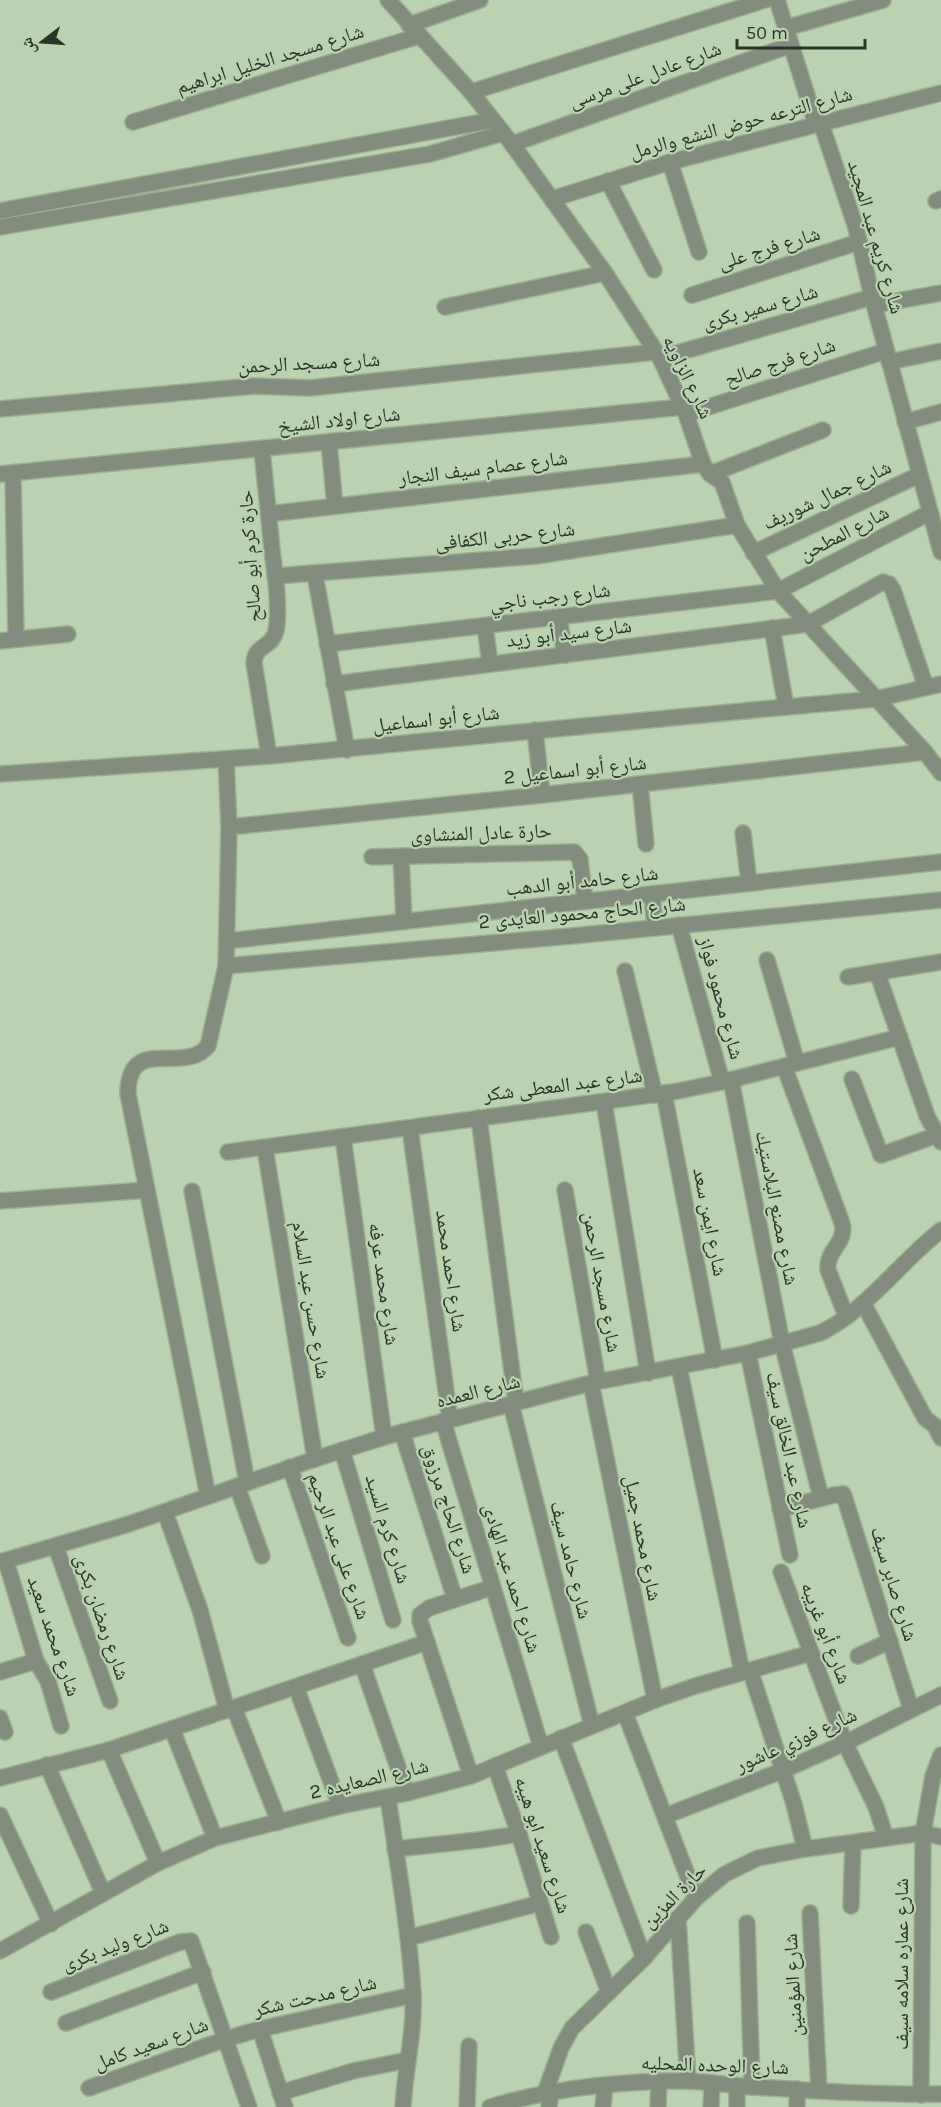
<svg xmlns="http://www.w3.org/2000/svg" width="941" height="2107" viewBox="0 0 941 2107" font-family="Karla,'Noto Naskh Arabic',sans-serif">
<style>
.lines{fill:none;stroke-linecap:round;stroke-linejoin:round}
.minor-casing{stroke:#9baf91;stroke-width:18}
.minor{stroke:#838d7e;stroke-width:15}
.labels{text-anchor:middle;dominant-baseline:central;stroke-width:4.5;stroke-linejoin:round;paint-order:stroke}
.street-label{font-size:20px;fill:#2b3527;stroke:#bad2af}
</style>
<rect width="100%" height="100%" fill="#bad2af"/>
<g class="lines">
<g class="minor-casing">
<g id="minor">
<path d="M388 0 471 92 512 144 605 273 660 358 686 414 703 464 710 474 722 482 737 525 778 591 925 752 941 773"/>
<path d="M777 0 816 124"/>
<path d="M409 25 480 0"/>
<path d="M786 28 883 0"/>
<path d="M471 92 765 0"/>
<path d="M133 122 419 36"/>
<path d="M821 123 856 228 872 297 941 552"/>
<path d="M512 144 791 45"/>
<path d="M670 162 699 252"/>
<path d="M608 181 654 270"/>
<path d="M552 199 670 162 941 93"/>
<path d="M936 201 941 199"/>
<path d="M0 211 493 120"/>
<path d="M0 227 430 154 503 133"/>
<path d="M692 295 859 242"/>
<path d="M874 305 941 293"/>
<path d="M445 307 605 273"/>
<path d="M660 358 872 297"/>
<path d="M889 362 941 351"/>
<path d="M0 409 254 386 309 388 655 352"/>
<path d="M686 414 886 351"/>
<path d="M905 422 941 412"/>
<path d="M329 443 335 506"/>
<path d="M262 449C265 483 269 516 272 550 275 574 279 598 277 623 276 650 255 642 254 663L269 756"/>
<path d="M13 473 16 639"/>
<path d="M0 474 683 407"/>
<path d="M710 474 823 430"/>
<path d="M268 514 703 464"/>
<path d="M753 553 919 475"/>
<path d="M315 575 347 750"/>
<path d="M275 576 536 556 737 525"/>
<path d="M559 618 565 655"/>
<path d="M485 626 490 664"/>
<path d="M772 628 786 707"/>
<path d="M0 641 68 634"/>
<path d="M327 644 778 591 929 513"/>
<path d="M334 684 808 624 883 582 889 584 893 590 926 687"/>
<path d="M535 730 542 795"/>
<path d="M0 774 269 756 786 707 876 699 941 684"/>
<path d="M640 784 646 844"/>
<path d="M229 827 542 795 925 752"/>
<path d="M743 833 749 883"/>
<path d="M401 856 404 921"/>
<path d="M372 857 574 852 580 859 585 901"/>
<path d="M652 894 655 928"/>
<path d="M679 925 722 1082"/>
<path d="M227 941 941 862"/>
<path d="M767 960 797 1063"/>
<path d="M226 966 572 936 941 900"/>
<path d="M625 971 655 1095"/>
<path d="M877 972 927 1116 941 1142"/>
<path d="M848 977 941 962"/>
<path d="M784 1066 842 1223C847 1244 826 1249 828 1270L846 1316"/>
<path d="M852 1079 881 1155 937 1135"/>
<path d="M731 1080 782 1343 821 1498"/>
<path d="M664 1093 715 1360"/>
<path d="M604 1102 648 1373"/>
<path d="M479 1118 516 1403"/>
<path d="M410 1128 450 1420"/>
<path d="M343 1137 384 1437"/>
<path d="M265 1148 315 1459"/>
<path d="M228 1152 673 1092 722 1082 900 1037"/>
<path d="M565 1190 598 1382"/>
<path d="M192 1191 247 1482"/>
<path d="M0 1201 147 1190"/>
<path d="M863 1303 925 1418 935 1426 941 1438"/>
<path d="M748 1353 790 1555"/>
<path d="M679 1367 742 1672"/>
<path d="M591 1383 655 1700"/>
<path d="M511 1404 592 1726"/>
<path d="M443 1421 541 1747"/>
<path d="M402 1432 455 1599"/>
<path d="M342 1450 393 1620"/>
<path d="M290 1467 348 1638"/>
<path d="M237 1486 262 1556"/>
<path d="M208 1496 128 1094C128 1033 184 1076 208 1046L226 966 229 827 226 759"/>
<path d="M780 1509 834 1495 843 1494 844 1496 911 1709"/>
<path d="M165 1512 200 1610 227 1710"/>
<path d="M56 1547 110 1701"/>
<path d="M6 1561 36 1661 48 1681 61 1726"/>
<path d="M0 1562 129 1524 315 1459 384 1437 591 1383 748 1353 820 1333C865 1312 901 1261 941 1230"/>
<path d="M781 1572 845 1743 876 1807 886 1838"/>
<path d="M858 1656 890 1641"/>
<path d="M362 1664 407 1793"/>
<path d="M750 1670 794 1804 805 1849"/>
<path d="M0 1672 36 1661"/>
<path d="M296 1687 340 1806"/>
<path d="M234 1708 279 1822"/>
<path d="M625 1713 696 1898"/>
<path d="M0 1718 5 1732"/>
<path d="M172 1729 215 1838"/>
<path d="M561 1738 644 1958"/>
<path d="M109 1750 158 1863"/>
<path d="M47 1765 103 1893"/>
<path d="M495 1766 519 1834 551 1937"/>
<path d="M471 1776 420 1621V1615L429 1608 493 1587"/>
<path d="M0 1778 109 1750 427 1642"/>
<path d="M388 1797C397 1862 409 1927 413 1993 415 2031 405 2069 403 2107"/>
<path d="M0 1815 51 1924"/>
<path d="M665 1816 784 1770 845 1743 941 1695"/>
<path d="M395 1849 479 1840 519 1834"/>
<path d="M851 1906 853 1843"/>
<path d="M810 1913 819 2090"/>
<path d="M678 1918 688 2081"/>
<path d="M747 1923 752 2087"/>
<path d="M586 1932 609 1992"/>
<path d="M408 1938 540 1903"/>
<path d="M0 1951 158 1863 215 1838 340 1806 407 1793 471 1776 655 1700 695 1686 811 1653"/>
<path d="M51 1992 180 1942 191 1941 249 2107"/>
<path d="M66 2023 203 1972"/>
<path d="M260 2029 285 2107"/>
<path d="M89 2088 226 2039 260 2029 413 1995"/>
<path d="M280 2093 353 2071 408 2060"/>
<path d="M545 2093 561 2048 572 2028 644 1958 696 1898 725 1874 758 1858 805 1849 923 1833 941 1837"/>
<path d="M921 2095 923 1833 933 1776 941 1755"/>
<path d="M467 2107 469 2046"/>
<path d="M490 2107C553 2088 619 2081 685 2081 708 2081 731 2086 753 2087 815 2091 879 2095 941 2094"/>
<path d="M549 2107 551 2092"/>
<path d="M603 2107 605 2085"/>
<path d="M658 2107 659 2081"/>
<path d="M711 2107 712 2083"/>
<path d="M737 2107V2086"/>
<path d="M797 2107V2089"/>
</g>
</g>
<use href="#minor" class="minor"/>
</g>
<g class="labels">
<g class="street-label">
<text transform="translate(270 59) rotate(-17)">شارع مسجد الخليل ابراهيم</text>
<text transform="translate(645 75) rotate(-20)">شارع عادل على مرسى</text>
<text transform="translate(741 123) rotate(-15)">شارع الترعه حوض النشع والرمل</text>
<text transform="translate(876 237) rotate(74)">شارع كريم عبد المجيد</text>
<text transform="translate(769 248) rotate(-17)">شارع فرج على</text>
<text transform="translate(760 307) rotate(-16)">شارع سمير بكرى</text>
<text transform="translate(780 362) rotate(-18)">شارع فرج صالح</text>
<text transform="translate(309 363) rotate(-3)">شارع مسجد الرحمن</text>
<text transform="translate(688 377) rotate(64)">شارع الزاويه</text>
<text transform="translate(339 420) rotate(-6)">شارع اولاد الشيخ</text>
<text transform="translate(483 468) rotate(-7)">شارع عصام سيف النجار</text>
<text transform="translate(827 495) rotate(-25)">شارع جمال شوريف</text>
<text transform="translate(844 533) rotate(-27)">شارع المطحن</text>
<text transform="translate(505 536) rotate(-6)">شارع حربى الكفافى</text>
<text transform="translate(250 556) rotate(-94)">حارة كرم أبو صالح</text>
<text transform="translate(550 597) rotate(-7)">شارع رجب ناجي</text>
<text transform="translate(569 633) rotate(-7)">شارع سيد أبو زيد</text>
<text transform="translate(436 719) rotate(-6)">شارع أبو اسماعيل</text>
<text transform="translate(575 770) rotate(-6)">شارع أبو اسماعيل 2</text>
<text transform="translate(481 833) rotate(-2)">حارة عادل المنشاوى</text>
<text transform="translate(582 881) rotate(-6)">شارع حامد أبو الدهب</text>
<text transform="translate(582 913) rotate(-5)">شارع الحاج محمود العايدى 2</text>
<text transform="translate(721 998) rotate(75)">شارع محمود فواز</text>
<text transform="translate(563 1085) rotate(-7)">شارع عبد المعطى شكر</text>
<text transform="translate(777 1208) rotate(79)">شارع مصنع البلاستيك</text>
<text transform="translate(710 1222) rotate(79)">شارع ايمن سعد</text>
<text transform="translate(451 1271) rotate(82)">شارع احمد محمد</text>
<text transform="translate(602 1282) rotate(80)">شارع مسجد الرحمن</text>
<text transform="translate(384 1284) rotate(82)">شارع محمد عرفه</text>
<text transform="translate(311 1300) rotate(81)">شارع حسن عبد السلام</text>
<text transform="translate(478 1391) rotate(-14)">شارع العمده</text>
<text transform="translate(789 1450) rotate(78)">شارع عبد الخالق سيف</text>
<text transform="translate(449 1509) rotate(72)">شارع الحاج مرزوق</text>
<text transform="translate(388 1529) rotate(73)">شارع كرم السيد</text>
<text transform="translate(643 1538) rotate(79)">شارع محمد جميل</text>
<text transform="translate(339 1546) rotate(71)">شارع على عبد الرحيم</text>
<text transform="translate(571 1560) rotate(76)">شارع حامد سيف</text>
<text transform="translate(512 1578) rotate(73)">شارع احمد عبد الهادى</text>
<text transform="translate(894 1584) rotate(73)">شارع صابر سيف</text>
<text transform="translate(102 1617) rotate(71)">شارع رمضان بكرى</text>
<text transform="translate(826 1633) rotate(69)">شارع أبو غريبه</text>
<text transform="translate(54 1636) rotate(71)">شارع محمد سعيد</text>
<text transform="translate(796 1740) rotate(-24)">شارع فوزي عاشور</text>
<text transform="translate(369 1779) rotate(-13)">شارع الصعايده 2</text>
<text transform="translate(543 1845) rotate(72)">شارع سعيد ابو هيبه</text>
<text transform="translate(674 1896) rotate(-45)">حارة المزين</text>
<text transform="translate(115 1945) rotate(-21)">شارع وليد بكرى</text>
<text transform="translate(901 1964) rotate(-90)">شارع عماره سلامه سيف</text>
<text transform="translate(793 1985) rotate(-93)">شارع المؤمنين</text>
<text transform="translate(315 1996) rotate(-13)">شارع مدحت شكر</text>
<text transform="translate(151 2044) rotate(-20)">شارع سعيد كامل</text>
<text transform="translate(715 2065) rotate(2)">شارع الوحده المحليه</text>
</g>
</g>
<g transform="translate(42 42) rotate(253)" stroke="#bad2af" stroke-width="4.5" paint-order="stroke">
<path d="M0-4.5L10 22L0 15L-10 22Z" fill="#2b3527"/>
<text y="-9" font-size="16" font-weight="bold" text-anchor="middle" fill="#2b3527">ش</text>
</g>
<path d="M737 39v9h128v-9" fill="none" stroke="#2b3527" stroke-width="3"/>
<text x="746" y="39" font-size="18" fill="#2b3527" stroke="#bad2af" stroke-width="4.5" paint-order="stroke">50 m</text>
</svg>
